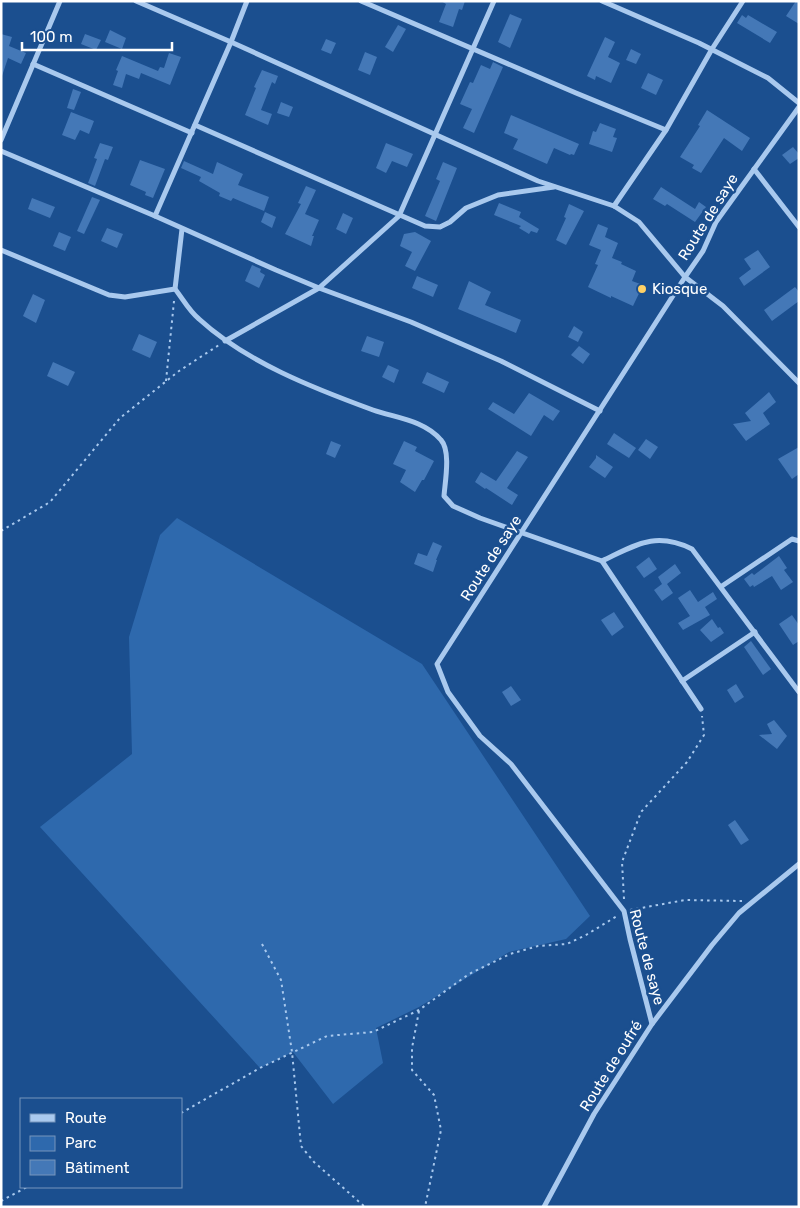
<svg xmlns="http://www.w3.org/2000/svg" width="800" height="1208" viewBox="0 0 800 1208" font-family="Rubik,sans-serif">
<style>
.green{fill:#2e69ad}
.building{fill:#4478b7}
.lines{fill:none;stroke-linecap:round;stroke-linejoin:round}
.path{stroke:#a9c9ee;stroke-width:2;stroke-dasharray:2.5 4;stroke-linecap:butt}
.street{stroke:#a9c9ee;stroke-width:5}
.poi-dot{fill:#ffd166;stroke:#1b4f8f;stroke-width:2}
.labels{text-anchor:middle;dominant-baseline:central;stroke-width:5;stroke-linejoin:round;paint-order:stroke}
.street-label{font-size:15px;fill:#fff;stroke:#1b4f8f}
.poi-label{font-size:15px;fill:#fff;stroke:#1b4f8f;text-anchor:start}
</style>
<rect width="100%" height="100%" fill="#1b4f8f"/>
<path class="green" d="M177 518 422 664 590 916 566 939 509 952 419 1007 376 1028 383 1063 333 1104 293 1052 260 1068 40 827 132 754 129 637 160 535Z"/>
<g class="building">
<path d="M441 1H465L462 10 459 9 453 27 439 22 446 4Z"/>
<path d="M796 1H799V24L786 16Z"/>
<path d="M510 14 522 19 510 48 498 42Z"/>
<path d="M742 15 746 18 748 15 777 32 770 43 737 23Z"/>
<path d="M398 25 406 29 393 52 385 47Z"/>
<path d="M110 30 126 38 122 49 105 42Z"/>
<path d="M1 34 12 37 9 46 26 53 21 64 8 58 2 76Z"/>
<path d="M85 34 101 40 96 50 81 44Z"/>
<path d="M605 37 615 42 608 57 620 63 611 83 596 76 595 80 587 76Z"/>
<path d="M326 39 336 43 331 54 321 50Z"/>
<path d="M631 49 641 54 636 64 626 60Z"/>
<path d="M365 52 377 57 370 75 358 70Z"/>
<path d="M169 53 181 57 170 85 141 73 139 79 126 74 122 88 113 85 118 71 116 70 122 56 158 71 160 67 164 68Z"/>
<path d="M493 62 503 67 474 133 463 128 472 109 460 104 470 82 473 83 481 65 490 69Z"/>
<path d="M262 70 278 76 275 84 272 82 261 110 272 114 268 125 245 115 256 88 254 87Z"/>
<path d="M648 73 663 80 656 95 641 88Z"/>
<path d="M73 89 81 92 74 110 67 108Z"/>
<path d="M281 102 293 107 289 117 277 113Z"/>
<path d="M707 110 750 138 742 151 724 138 701 173 692 168 694 165 680 157 700 126 698 125Z"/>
<path d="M71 112 94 121 89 134 80 130 75 140 62 135Z"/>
<path d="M511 115 579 144 574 155 571 154 570 155 554 148 547 164 513 149 518 139 504 133Z"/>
<path d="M600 123 616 129 613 137 617 138 612 152 589 144 593 131 596 132Z"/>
<path d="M100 143 113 147 108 160 105 159 95 186 88 183 97 159 94 158Z"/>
<path d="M386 143 413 154 407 167 392 161 386 173 376 168Z"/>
<path d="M793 147 799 154V158L790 164 782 155Z"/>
<path d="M140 160 165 169 153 198 145 195 146 192 130 185Z"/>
<path d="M184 161 213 174 217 162 243 174 238 185 269 197 264 211 233 198 231 201 219 196 220 193 199 181 201 177 181 168Z"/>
<path d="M443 162 457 168 436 221 425 216 440 181 436 179Z"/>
<path d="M306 186 316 190 305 214 319 220 312 236H314L311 246 285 234 301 204 298 203Z"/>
<path d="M661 187 695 209 699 202 706 207 695 222 667 204 665 206 653 199Z"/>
<path d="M92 197 100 200 84 234 77 231Z"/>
<path d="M32 198 55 207 50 218 28 209Z"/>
<path d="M499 203 521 212 519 217 539 229 537 233 531 231 529 234 519 228 521 226 494 215Z"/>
<path d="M569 204 584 211 566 245 556 240 566 218 564 217Z"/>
<path d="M265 212 276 217 272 228 261 222Z"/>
<path d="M343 213 353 218 346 234 336 229Z"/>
<path d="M598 224 608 228 605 237 618 243 612 258 622 262 621 264 636 271 632 281 643 285 633 306 611 296V298L588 287 598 265 595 264 601 250 589 245Z"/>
<path d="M107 228 123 234 117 248 101 241Z"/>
<path d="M59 232 71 237 65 251 53 246Z"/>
<path d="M415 232 431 241 415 271 405 266 412 252 400 246 404 234Z"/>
<path d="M758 250 770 267 744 286 739 278 751 269 744 259Z"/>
<path d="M252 265 261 269 260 272 265 275 259 288 245 281Z"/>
<path d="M417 276 438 285 433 297 412 288Z"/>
<path d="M469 281 491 292 485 305 521 320 516 333 458 309Z"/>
<path d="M795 287 799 292V301L772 321 764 310Z"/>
<path d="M33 294 45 300 36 323 23 316Z"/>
<path d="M574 326 583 332 578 342 568 337Z"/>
<path d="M139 334 157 342 150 358 132 350Z"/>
<path d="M367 336 384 342 379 357 361 351Z"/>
<path d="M579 346 590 354 583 364 571 355Z"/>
<path d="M53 362 75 372 68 386 47 376Z"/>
<path d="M388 365 399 370 394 383 382 377Z"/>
<path d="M427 372 449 382 444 393 422 383Z"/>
<path d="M769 392 776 402 763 413 770 424 746 441 733 424 751 421 745 413Z"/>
<path d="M529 393 560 411 553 421 544 415 531 436 488 409 493 402 514 414Z"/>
<path d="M614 433 636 448 629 458 607 444Z"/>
<path d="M646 439 658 447 650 459 638 450Z"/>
<path d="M331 441 341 445 335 458 326 454Z"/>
<path d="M404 441 417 447 415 451 434 461 424 480H422L415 492 400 482 406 470 393 464Z"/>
<path d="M799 447V474L792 479 778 459Z"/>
<path d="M517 451 528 457 507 488 518 495 512 505 486 488 485 489 475 482 481 472 496 481Z"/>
<path d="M596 455 613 467 605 478 589 467 596 458Z"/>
<path d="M433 542 442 546 436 560H437L433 572 414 564 418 553 427 556Z"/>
<path d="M779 556 787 568 784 570 793 582 781 590 772 576 754 587 753 585 750 587 744 579 752 573 754 575Z"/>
<path d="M649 557 657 569 644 578 636 567Z"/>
<path d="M675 564 681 573 667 584 673 593 662 601 654 590 662 584 658 577Z"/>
<path d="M690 590 698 602 713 592 717 599 705 607 710 615 683 630 678 623 690 616 678 598Z"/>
<path d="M614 612 624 627 612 636 601 620Z"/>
<path d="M792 615 799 625V641L793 645 779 624Z"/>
<path d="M712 619 718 628 720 627 724 633 711 642 700 630Z"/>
<path d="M751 641 771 669 763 675 744 647Z"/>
<path d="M736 684 744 697 735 703 727 690Z"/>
<path d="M511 686 521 700 511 706 502 692Z"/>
<path d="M774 720 787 736 777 749 759 735 772 734 767 724Z"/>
<path d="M735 820 749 840 741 845 728 825Z"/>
</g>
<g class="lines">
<g class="path">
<path d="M166 381 174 301"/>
<path d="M1 531 50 502 120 418 179 371 219 345"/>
<path d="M624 899 622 862 641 812 687 762 704 735 702 716"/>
<path d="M630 910 685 900 742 901"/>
<path d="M262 944 281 980 292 1052 301 1146 314 1162 365 1207"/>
<path d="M419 1011 412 1048V1070L434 1095 441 1130 425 1207"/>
<path d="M181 1113 260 1068 327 1036 373 1032 419 1010 469 974 510 954 538 946 567 944 586 935 617 916"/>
<path d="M1 1201 27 1187"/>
</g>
<g class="street">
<path d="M136 1 231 42 538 181 614 206 639 222 685 277 723 306 799 383"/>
<path d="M361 1 576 93 666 130"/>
<path d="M602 1 699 43 768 78 799 103"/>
<path d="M33 64 192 133"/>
<path d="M195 125 425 226 440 227 450 222 466 208 498 195 554 187"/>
<path d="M1 140 60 1"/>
<path d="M1 151 155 216 276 270 319 288 411 322 501 361 600 411"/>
<path d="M754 169 799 227"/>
<path d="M614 206 666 130 712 49 743 1"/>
<path d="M155 216 231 42 247 1"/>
<path d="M182 229 175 289C183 299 189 311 199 319 246 362 313 388 373 410 396 418 424 420 441 440 451 451 445 482 444 496L453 506 480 518 602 561 701 709"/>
<path d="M1 250 109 295 125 297 175 289"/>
<path d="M225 341 319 288 399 216 494 1"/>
<path d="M602 561C636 545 655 531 692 549L799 692"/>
<path d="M722 586 792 539 799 541"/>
<path d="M682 681 755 632"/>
<path d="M652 1024 630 939 624 911 511 764 480 736 448 692 437 664 685 277 703 251 716 222 799 107"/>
<path d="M544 1207 594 1114 652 1024 712 945 739 913 799 864"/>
</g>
</g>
<circle class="poi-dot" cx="642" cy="289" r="5"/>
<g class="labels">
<g class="street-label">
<text transform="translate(708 217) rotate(-58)">Route de saye</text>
<text transform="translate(491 558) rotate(-57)">Route de saye</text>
<text transform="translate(647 957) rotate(75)">Route de saye</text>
<text transform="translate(611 1066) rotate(-58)">Route de oufré</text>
</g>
<g class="poi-label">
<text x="652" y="289">Kiosque</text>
</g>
</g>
<rect width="800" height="1208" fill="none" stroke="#ffffff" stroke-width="5"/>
<rect x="20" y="1098" width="162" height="90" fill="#1b4f8f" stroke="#7695bc"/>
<rect x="30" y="1114" width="25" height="8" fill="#a9c9ee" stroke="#7695bc"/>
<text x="65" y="1123" font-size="15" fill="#ffffff">Route</text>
<rect x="30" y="1136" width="25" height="15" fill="#2e69ad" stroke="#7695bc"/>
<text x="65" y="1148" font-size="15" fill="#ffffff">Parc</text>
<rect x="30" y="1160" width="25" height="15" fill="#4478b7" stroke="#7695bc"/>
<text x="65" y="1173" font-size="15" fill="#ffffff">Bâtiment</text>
<path d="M22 42v8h150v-8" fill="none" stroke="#ffffff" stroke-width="2.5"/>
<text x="30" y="42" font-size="15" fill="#ffffff" stroke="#1b4f8f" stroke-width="4" paint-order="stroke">100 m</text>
</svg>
